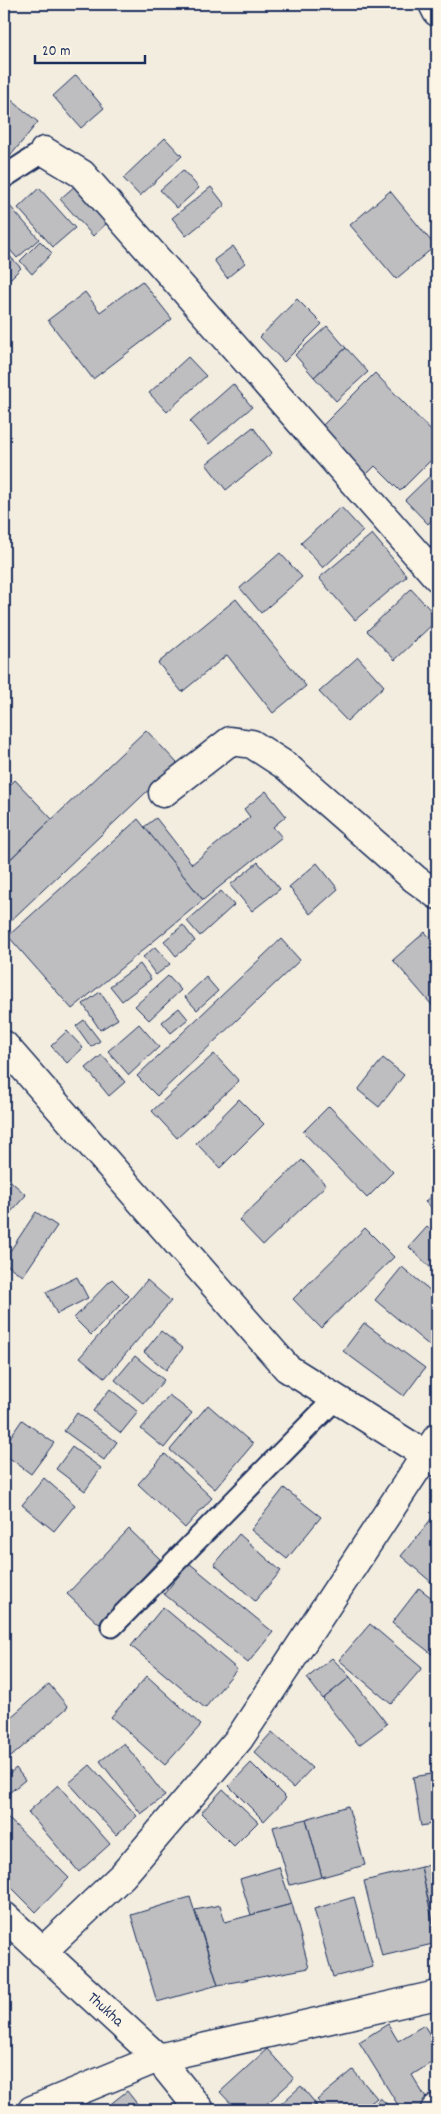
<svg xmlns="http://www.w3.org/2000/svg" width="441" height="2114" viewBox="0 0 441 2114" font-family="Dekko,sans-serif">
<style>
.building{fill:#bebec0;stroke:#1b2f5e}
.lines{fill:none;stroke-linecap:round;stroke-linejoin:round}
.lane-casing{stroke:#1b2f5e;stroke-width:25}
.street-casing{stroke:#1b2f5e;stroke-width:31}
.secondary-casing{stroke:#1b2f5e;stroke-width:31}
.lane{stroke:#fcf5e5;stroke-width:21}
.street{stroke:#fcf5e5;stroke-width:28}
.secondary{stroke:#fcf5e5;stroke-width:28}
.labels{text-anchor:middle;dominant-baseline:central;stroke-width:4;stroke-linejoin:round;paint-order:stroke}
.street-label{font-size:16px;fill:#1b2f5e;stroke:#fcf5e5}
</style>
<rect width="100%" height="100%" fill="#f3ede0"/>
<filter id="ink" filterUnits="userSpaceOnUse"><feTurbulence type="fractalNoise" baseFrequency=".02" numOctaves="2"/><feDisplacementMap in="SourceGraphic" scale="10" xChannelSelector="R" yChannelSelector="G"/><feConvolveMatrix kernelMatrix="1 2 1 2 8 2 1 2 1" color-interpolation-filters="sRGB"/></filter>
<g filter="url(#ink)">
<g class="building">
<path d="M76 75 104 108 81 128 53 96Z"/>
<path d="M4 94 38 122 7 160 4 158Z"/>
<path d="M165 138 182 156 140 196 123 178Z"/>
<path d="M183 170 199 188 177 208 160 190Z"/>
<path d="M76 185 109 221 93 236 60 199Z"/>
<path d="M211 187 225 205 186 236 172 218Z"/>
<path d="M39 188 75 228 53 247 18 208Z"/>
<path d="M390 191 435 246 396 279 350 225Z"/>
<path d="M8 204 39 239 17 258 4 243V208Z"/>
<path d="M40 241 52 253 32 274 20 261Z"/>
<path d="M233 246 245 263 227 278 214 260Z"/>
<path d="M4 250 21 268 4 285Z"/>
<path d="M142 281 172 319 93 379 48 320 85 292 100 312Z"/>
<path d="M297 299 322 324 284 362 260 337Z"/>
<path d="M327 326 346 348 314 377 295 355Z"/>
<path d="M346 348 368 372 336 401 314 377Z"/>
<path d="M188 357 206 376 167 412 149 393Z"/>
<path d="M375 373 437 437V454L400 491 375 466 365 476 319 429Z"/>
<path d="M233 384 252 407 209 444 190 422Z"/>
<path d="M253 427 272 453 226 490 206 464Z"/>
<path d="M435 471 437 474V515L428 524 405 500Z"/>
<path d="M341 507 363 531 323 568 301 543Z"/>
<path d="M372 534 407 576 355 620 319 578Z"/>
<path d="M280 553 302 577 261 613 240 588Z"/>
<path d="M411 589 437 617V620L395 660 367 631Z"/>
<path d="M236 599 306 686 273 713 227 655 182 692 158 663Z"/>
<path d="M358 657 384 686 347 721 319 692Z"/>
<path d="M146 730 177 763 4 927V865Z"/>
<path d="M15 780 52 819 4 865V791Z"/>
<path d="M266 791 286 816 273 827 282 837 203 900 144 827 156 818 192 864 250 817 244 809Z"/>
<path d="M138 819 203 900 72 1009 8 936Z"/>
<path d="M258 862 280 889 252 911 230 885Z"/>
<path d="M317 863 338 889 310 914 289 887Z"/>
<path d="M221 891 234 905 200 936 187 921Z"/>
<path d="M183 925 195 941 176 956 164 941Z"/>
<path d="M425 932 437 946V1011L393 960Z"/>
<path d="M281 939 300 960 157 1096 137 1076Z"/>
<path d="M155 947 170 964 156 975 143 957Z"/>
<path d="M140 964 151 979 122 1001 110 986Z"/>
<path d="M168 976 181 990 149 1020 135 1006Z"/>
<path d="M206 977 218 991 197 1010 185 997Z"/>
<path d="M100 992 118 1019 100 1030 83 1004Z"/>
<path d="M179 1008 188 1019 171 1033 162 1022Z"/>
<path d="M84 1020 100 1041 91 1047 76 1026Z"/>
<path d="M139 1024 159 1047 129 1075 108 1051Z"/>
<path d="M67 1031 83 1048 67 1063 51 1046Z"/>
<path d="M214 1054 239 1081 177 1138 152 1111Z"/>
<path d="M102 1055 125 1082 109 1096 86 1068Z"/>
<path d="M383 1058 404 1075 379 1107 358 1090Z"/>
<path d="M239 1099 264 1124 220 1168 196 1143Z"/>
<path d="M329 1106 393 1172 367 1198 303 1132Z"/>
<path d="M302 1160 326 1185 263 1245 239 1220Z"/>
<path d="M4 1175 26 1195 4 1220Z"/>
<path d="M437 1188V1212L425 1202Z"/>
<path d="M36 1212 57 1226 23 1276 4 1263V1260Z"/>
<path d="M427 1227 437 1236V1274L409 1247Z"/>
<path d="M365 1228 394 1257 321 1328 293 1299Z"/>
<path d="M402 1267 437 1296V1352L375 1300Z"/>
<path d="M77 1277 88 1298 57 1314 46 1292Z"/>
<path d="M112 1279 129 1296 91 1335 74 1318Z"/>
<path d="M147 1280 171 1301 105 1378 80 1357Z"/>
<path d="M364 1323 425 1368 404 1396 343 1351Z"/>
<path d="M161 1331 183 1348 166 1370 144 1352Z"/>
<path d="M135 1356 164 1380 144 1404 115 1380Z"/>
<path d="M110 1389 138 1412 121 1433 93 1411Z"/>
<path d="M169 1395 192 1413 164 1448 141 1429Z"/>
<path d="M208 1405 253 1444 215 1489 170 1450Z"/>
<path d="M77 1413 117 1442 104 1460 64 1431Z"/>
<path d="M22 1420 54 1443 31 1474 4 1454V1446Z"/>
<path d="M72 1447 101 1468 85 1491 56 1469Z"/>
<path d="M165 1454 212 1498 185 1528 138 1484Z"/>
<path d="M44 1478 75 1505 54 1531 22 1505Z"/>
<path d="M284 1488 321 1517 287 1559 251 1530Z"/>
<path d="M437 1512V1575L431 1582 401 1556Z"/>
<path d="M129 1529 160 1559 99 1624 67 1594Z"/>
<path d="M239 1534 281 1571 255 1601 214 1564Z"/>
<path d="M189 1563 273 1632 248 1663 164 1594Z"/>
<path d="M419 1588 437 1602V1658L392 1623Z"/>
<path d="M163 1607 237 1669 205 1708 131 1646Z"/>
<path d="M370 1624 422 1668 391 1704 339 1660Z"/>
<path d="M332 1658 350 1677 323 1699 307 1678Z"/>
<path d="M147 1676 201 1725 165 1765 111 1717Z"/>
<path d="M350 1677 387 1724 359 1745 323 1699Z"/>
<path d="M49 1684 68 1707 4 1763V1723Z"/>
<path d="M272 1732 312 1768 293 1788 254 1752Z"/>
<path d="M124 1743 165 1796 141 1814 100 1761Z"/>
<path d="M251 1763 286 1798 264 1821 229 1786Z"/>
<path d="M90 1765 137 1816 116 1835 69 1783Z"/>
<path d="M16 1768 25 1780 4 1797V1778Z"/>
<path d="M437 1773V1823L421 1826 413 1777Z"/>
<path d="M58 1785 110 1844 79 1872 28 1812Z"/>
<path d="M223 1789 258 1822 234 1846 201 1813Z"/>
<path d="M348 1806 365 1865 322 1877 306 1819Z"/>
<path d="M4 1814 69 1878 36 1912 4 1880Z"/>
<path d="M306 1819 322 1877 290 1885 273 1827Z"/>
<path d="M437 1863V1940L421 1867Z"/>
<path d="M279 1867 292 1904 251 1915 240 1879Z"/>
<path d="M421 1867 437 1943 382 1956 364 1881Z"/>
<path d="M190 1897 218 1985 157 2002 131 1915Z"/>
<path d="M354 1897 373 1967 333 1977 314 1909Z"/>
<path d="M292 1904 309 1968 218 1985 195 1910 220 1905 225 1922Z"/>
<path d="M388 2024 398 2041 424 2025 437 2047V2059L412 2075 430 2105 421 2110H401L359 2042Z"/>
<path d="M267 2049 294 2079 260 2110H237L220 2092Z"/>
<path d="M353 2070 377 2098 362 2110H326L317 2100Z"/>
<path d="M301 2086 316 2104 309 2110H274Z"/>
<path d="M127 2091 142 2110H103Z"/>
<path d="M380 2098 394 2110H370Z"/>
<path d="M316 2105 321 2110H310Z"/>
</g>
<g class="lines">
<g class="lane-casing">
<g id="lane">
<path d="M4 177 44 151"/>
<path d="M112 1626 336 1398"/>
</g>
</g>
<g class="street-casing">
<g id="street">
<path d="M433 4 437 12"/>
<path d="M44 151 82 174 437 577"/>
<path d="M163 793 230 741 252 744 286 766 415 879 437 895"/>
<path d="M4 1045 287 1368 437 1462"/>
<path d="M4 1916 158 2058 200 2110"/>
<path d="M42 1952 123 1875 239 1739 437 1438"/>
<path d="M435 2110 437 2108"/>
</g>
</g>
<g class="secondary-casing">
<path id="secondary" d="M32 2110 158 2058 437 1995"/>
</g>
<use href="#lane" class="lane"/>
<use href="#street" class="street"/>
<use href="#secondary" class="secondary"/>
</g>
</g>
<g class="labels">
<g class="street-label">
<text transform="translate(105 2010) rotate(42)">Thukha</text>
</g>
</g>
<rect width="441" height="2114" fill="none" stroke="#fcf5e5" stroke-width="20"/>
<rect x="10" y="10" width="421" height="2094" fill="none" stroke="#1b2f5e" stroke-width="2" filter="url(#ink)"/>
<path d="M35 55v8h110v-8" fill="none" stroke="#1b2f5e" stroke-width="2.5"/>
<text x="42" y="55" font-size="15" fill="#1b2f5e" stroke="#fcf5e5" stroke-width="4" paint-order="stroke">20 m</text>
</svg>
